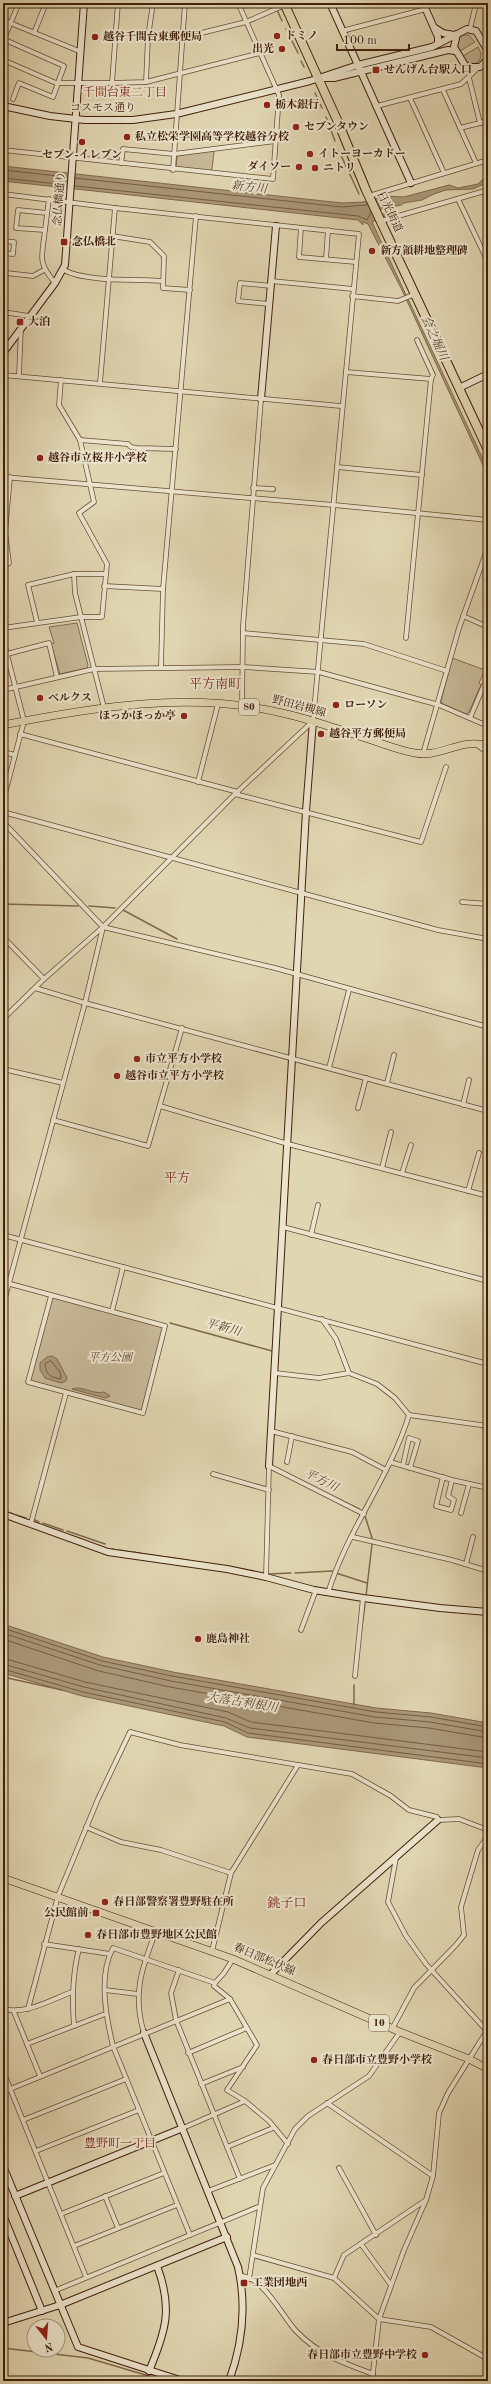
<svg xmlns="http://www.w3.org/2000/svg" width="491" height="2384" viewBox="0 0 491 2384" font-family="'Old Standard TT','Noto Serif JP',serif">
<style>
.green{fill:#c6b796;stroke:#836c50}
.water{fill:#aa9879;stroke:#80684d}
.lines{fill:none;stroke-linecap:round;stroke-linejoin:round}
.shore{stroke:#755c42;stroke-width:1}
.stream{stroke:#80684d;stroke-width:1.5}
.street-casing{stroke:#684e35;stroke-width:5.5}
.secondary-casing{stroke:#40200b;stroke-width:8}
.primary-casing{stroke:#40200b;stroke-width:8}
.highway-casing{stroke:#40200b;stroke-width:10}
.street{stroke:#ece4cd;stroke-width:4}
.secondary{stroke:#ece4cd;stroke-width:6}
.primary{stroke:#e1d6b2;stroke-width:7}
.highway{stroke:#e1d6b2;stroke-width:8}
.poi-dot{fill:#8f2418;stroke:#ece4cd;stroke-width:1.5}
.labels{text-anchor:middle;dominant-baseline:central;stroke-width:4;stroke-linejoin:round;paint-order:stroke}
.shield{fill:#ece4cd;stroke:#745b45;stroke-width:1}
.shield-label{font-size:10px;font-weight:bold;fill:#40200b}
.poi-label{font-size:11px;font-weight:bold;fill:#40200b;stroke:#ece4cd;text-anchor:start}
.street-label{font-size:11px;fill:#40200b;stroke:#ece4cd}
.park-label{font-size:11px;font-style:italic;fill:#62462e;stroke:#ece4cd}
.neighbourhood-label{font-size:12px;fill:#7a1f14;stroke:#ece4cd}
.water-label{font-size:12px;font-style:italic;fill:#60442c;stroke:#ece4cd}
.quarter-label{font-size:13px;fill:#7a1f14;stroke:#ece4cd}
</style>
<rect width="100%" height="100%" fill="#e1d6b2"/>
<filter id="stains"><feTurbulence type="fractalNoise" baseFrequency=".005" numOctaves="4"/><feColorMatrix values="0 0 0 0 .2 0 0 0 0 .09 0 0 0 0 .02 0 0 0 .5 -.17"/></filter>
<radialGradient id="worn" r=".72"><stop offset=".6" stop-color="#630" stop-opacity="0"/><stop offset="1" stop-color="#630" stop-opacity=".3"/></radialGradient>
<g class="green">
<path d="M462 35H469L475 42 460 51 456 43Z"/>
<path d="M478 47 481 53 480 60 475 64 466 62 463 56Z"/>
<path d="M212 150 214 152 212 169 209 171 176 167 177 156Z"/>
<path d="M77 623 88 665 87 668 60 674 51 644 54 643 49 627Z"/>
<path d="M452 658 485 670 479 683 481 685 469 712 466 714 443 704 441 701Z"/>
<path d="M51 1296 165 1326 143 1413 28 1382Z"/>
</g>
<g class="water">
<path d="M3 166 342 203 363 202 385 196 404 197 449 185 458 188 478 184 488 174V182L473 189 446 190 434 194 422 200 404 203 401 205 382 209 372 215 385 214 396 210 391 214 372 222 488 470V476L401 288 368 224 363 222V225L358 220 3 181Z"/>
<path d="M52 1356 57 1359 67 1378 66 1381 61 1383 45 1378 40 1370V1363L47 1357Z"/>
<path d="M72 1389C80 1385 94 1395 104 1392L110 1396 105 1398Z"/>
<path d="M3 1624 103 1657 173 1672 376 1708 431 1713 488 1723V1768L247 1737 224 1726 82 1696 3 1673Z"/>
</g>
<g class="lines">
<g class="shore">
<path d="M3 170 67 177"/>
<path d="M3 178 67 185"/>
<path d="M75 178 342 207 367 205"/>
<path d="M75 186 358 216 367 220 371 212"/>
<path d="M51 1361 60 1372 61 1379C49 1377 46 1374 45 1364Z"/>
<path d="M3 1628 102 1661 172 1676 376 1712 431 1717 488 1727"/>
<path d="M3 1633 100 1665 171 1681 375 1717 430 1722 488 1732"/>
<path d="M3 1639 99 1671 170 1687 374 1723 429 1728 488 1738"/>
<path d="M3 1658 85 1682 228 1712 251 1722 488 1752"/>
<path d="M3 1664 84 1687 226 1718 250 1728 488 1758"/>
<path d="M3 1669 83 1692 225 1722 248 1733 488 1764"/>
</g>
<g class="stream">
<path d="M274 3 275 7"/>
<path d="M277 10 282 21"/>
<path d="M286 29 298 53"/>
<path d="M301 61 304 67"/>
<path d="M315 93 322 108"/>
<path d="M326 117 335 141"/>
<path d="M339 151 359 194"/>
<path d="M3 904 78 906"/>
<path d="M89 906 115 908"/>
<path d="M123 910 177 939"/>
<path d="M170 1323 272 1351"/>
<path d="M332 1496 359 1509"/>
<path d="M3 1510 8 1512"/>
<path d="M11 1513 13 1514"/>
<path d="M16 1515 26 1518"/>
<path d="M365 1516 372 1538"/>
<path d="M35 1520 39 1522"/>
<path d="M43 1523 63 1530"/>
<path d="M67 1531 105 1544"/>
<path d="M112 1549 116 1550"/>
<path d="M119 1550 131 1552"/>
<path d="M133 1552H135"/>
<path d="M138 1553H141"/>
<path d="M144 1554 187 1560"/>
<path d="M295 1573 332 1571"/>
<path d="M336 1573 367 1583"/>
<path d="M268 1574 291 1573"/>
<path d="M366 1596 372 1544"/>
<path d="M362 1626 365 1604"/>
<path d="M3 1677 62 1690"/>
<path d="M354 1705V1685"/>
<path d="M3 2348 88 2358 166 2381"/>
</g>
<g class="street-casing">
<g id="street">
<path d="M128 3 151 5 183 3"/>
<path d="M3 20 79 51"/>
<path d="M470 29 475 8 472 3"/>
<path d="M342 31 426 9"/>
<path d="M34 33 46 3"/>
<path d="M181 38 246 22 285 5"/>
<path d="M3 39 64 66 53 97 19 83 13 99"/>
<path d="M3 41 19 3"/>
<path d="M3 60 56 83H112L146 82 260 53"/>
<path d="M469 78 480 123"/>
<path d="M146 82 148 37 153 3"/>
<path d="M112 83 118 3"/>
<path d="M443 90 476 163"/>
<path d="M410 98 444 173"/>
<path d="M377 106 461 84 479 67"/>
<path d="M460 128 488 121"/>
<path d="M3 150 273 179 279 95 238 3"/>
<path d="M121 163 123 149 174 154 276 141"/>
<path d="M173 170 185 3"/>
<path d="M3 194 115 208 359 234 313 721 235 794 103 927 44 979 3 1019"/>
<path d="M369 196 488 160"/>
<path d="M458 199 488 262"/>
<path d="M47 213 18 210 16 228 45 230 49 199"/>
<path d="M381 221 488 190"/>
<path d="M301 228 299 257 356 262"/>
<path d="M45 230C42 258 37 261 55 283"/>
<path d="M112 236 150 242 164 256 163 288 190 290"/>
<path d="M3 241 14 242 13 254 3 253"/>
<path d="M326 259 328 230"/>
<path d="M64 270C85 282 137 279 163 281"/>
<path d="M3 275 6 273 33 276 44 270"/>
<path d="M271 281 353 289"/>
<path d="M352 296 398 301 415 294"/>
<path d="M269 304 238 301 240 283 271 286"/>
<path d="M3 312 29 316"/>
<path d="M346 372 431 379"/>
<path d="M3 375 341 406"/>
<path d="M19 376 21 327"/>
<path d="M100 383 115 208"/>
<path d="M80 440 128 444 131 447 137 448 176 449"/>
<path d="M337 467 422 475"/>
<path d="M3 477 334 505 488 520"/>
<path d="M253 488 273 489"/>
<path d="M3 568 9 563 5 532 10 477"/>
<path d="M74 574 75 593 104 708"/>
<path d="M104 586 163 589"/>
<path d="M463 616 488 627"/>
<path d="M37 622 28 585 74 574H105"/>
<path d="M3 628 81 617H102L107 564 79 513 94 502 80 440 59 405 61 380"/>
<path d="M243 633 364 644 447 671"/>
<path d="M406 638 431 379 433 375 417 340"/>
<path d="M3 639 24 721 3 801"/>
<path d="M3 655 49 643 57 677"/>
<path d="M161 667 163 589 196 216"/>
<path d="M3 690 94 669 243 667 319 672 439 705 488 726"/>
<path d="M242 706 243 626 261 399"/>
<path d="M470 718 484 685 488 686"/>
<path d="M20 734 238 792"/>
<path d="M477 745 488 753"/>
<path d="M3 752 15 755"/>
<path d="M423 754 459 628 488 547"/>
<path d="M198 782 218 704"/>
<path d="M235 794 421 842 446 767"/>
<path d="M3 812 390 917 438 930 488 939"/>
<path d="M3 822 103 927 275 968 488 1027"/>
<path d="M462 902 488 904"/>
<path d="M3 937 44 979"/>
<path d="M35 988 85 1003 488 1111"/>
<path d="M329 1068 349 990"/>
<path d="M3 1069 63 1083"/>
<path d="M387 1083 394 1055"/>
<path d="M463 1105 469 1080"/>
<path d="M160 1106 288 1144 488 1196"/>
<path d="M358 1108 366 1078"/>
<path d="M53 1120 148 1146 182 1028"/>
<path d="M382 1168 391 1132"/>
<path d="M402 1173 411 1145"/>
<path d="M468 1191 479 1153"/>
<path d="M486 1195 488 1188"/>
<path d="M283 1227 488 1281"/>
<path d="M3 1235 488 1364"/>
<path d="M311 1235 318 1205"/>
<path d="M3 1282 165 1326 143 1413 28 1382 51 1296"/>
<path d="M3 1305 85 1003 103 927"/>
<path d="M112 1311 123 1267"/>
<path d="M322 1319 336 1339 349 1373"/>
<path d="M275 1373 319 1378 349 1373 377 1384 395 1398 409 1415 488 1426"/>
<path d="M271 1431 352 1452 386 1470"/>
<path d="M287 1462 292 1436"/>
<path d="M390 1462 452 1480 488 1488"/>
<path d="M403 1465 409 1438 418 1441 410 1468"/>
<path d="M213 1474 269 1490"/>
<path d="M443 1477 436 1506 451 1510 454 1500 448 1496 452 1480"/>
<path d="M461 1513 469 1484"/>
<path d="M31 1523 66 1393"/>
<path d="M353 1537 452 1560 488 1571"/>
<path d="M466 1564 473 1537"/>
<path d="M266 1577 269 1466 364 1514"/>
<path d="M328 1593C347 1530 390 1477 409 1415"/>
<path d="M301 1630 316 1590"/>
<path d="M355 1676 363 1598"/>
<path d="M86 1827 121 1842 161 1850 231 1873"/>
<path d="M396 1858 388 1902 406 1936 426 1964 486 2030"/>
<path d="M44 1944 110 1954"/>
<path d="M212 1951 231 1873 298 1765"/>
<path d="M179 1970 171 1993 176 2020 240 2179"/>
<path d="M215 1983 224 1973 233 1959"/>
<path d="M105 1990 138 1994"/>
<path d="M3 2009C26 2015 50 2000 72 1992"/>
<path d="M28 2009 58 1896 98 1799 130 1732 180 1745 352 1774 391 1796 409 1810 437 1817 438 1820 459 1819 488 1830"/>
<path d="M14 2012 40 2076"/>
<path d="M74 2026C72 2000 72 1975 79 1949"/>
<path d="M392 2029 414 1988 456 1945 464 1935 461 1907 478 1850 488 1836"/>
<path d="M144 2033C132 1994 142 1967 156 1931"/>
<path d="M27 2044 105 2014"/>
<path d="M188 2053 247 2028"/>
<path d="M3 2071 86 2277"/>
<path d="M201 2084 243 2067"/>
<path d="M3 2092 230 1999"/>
<path d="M327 2103 433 2176"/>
<path d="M23 2120 126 2079"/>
<path d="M183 2128 245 2101"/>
<path d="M227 2147 273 2128"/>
<path d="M36 2151 139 2110"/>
<path d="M339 2168 376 2235"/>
<path d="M208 2191 275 2165"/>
<path d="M105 2196 118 2228"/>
<path d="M61 2214 164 2173"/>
<path d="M190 2235 113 2046C106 2017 98 1975 113 1948L215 1983 214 1986 230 1999 257 2045 227 2090 245 2101 269 2121 288 2144"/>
<path d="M361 2244 391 2285"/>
<path d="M74 2246 177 2205"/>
<path d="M253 2255 334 2278 379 2319 431 2327 488 2359"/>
<path d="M240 2276C263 2276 282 2316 296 2331 318 2354 343 2363 373 2374"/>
<path d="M334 2278 344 2255 426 2200"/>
<path d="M249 2279 263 2188 295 2129 308 2116 369 2076 400 2032"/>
<path d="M54 2291 258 2207"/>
<path d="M372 2381 379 2319 404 2250 426 2200 433 2176 439 2113 448 2093 488 2029"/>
</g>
</g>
<g class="secondary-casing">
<g id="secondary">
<path d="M330 3 411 183"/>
<path d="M423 3 438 37V44"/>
<path d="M435 28 443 33 454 35"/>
<path d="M457 34 454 47 466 67H480L488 59"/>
<path d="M322 78H334L448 50 455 51"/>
<path d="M3 106 50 116 85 120H133L176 114 310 81 358 65 432 47 467 29 476 31 488 51"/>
<path d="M3 353 55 283 65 265 84 3"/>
<path d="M459 388 488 374"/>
<path d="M261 399 276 226"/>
<path d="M269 1466 306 811 313 721"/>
<path d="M3 1514 108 1552 227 1569 266 1577 314 1590 363 1598 440 1608 488 1612"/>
<path d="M271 1974 321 1923 438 1820"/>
<path d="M144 2033 238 2267C247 2307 243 2343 229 2381"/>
<path d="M3 2166 78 2347 183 2381"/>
<path d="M15 2196 183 2128"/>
<path d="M3 2215 42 2311"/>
<path d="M3 2323 60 2305 227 2237"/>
<path d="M149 2371C166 2331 173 2308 157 2266"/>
</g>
</g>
<g class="primary-casing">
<g id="primary">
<path d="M3 725C94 707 190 691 282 713 314 720 346 732 377 742 389 746 402 751 415 753 441 758 462 737 488 746"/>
<path d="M3 1878 233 1959 400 2032 469 2059 488 2069"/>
</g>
</g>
<g class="highway-casing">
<path id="highway" d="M284 3 338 122 366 190 488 450"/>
</g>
<use href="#street" class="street"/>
<use href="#secondary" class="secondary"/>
<use href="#primary" class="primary"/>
<use href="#highway" class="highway"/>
</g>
<g class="poi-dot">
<circle cx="277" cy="36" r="4"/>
<circle cx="95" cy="37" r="4"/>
<circle cx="282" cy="49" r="4"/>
<rect x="372" y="66" width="8" height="8" rx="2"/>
<circle cx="267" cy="105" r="4"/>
<circle cx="296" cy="127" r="4"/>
<circle cx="127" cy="137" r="4"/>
<circle cx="82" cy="142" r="4"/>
<circle cx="310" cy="154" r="4"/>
<circle cx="299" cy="167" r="4"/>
<circle cx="315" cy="168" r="4"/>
<rect x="60" y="238" width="8" height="8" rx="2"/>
<circle cx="372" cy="251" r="4"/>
<rect x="16" y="318" width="8" height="8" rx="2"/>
<circle cx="40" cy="458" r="4"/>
<circle cx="40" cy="698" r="4"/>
<circle cx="336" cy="705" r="4"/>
<circle cx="184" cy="716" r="4"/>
<circle cx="321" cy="734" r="4"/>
<circle cx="137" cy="1059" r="4"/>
<circle cx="117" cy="1076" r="4"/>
<circle cx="198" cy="1639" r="4"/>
<circle cx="105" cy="1902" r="4"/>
<rect x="92" y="1909" width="8" height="8" rx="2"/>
<circle cx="88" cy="1935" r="4"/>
<circle cx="314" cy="2060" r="4"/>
<rect x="240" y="2279" width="8" height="8" rx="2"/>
<circle cx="425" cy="2355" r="4"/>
</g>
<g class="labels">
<g class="shield">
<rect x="239" y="699" width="20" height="16" rx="3"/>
<rect x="369" y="2015" width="20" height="16" rx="3"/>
</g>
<g class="shield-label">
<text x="249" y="707">80</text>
<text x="379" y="2023">10</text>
</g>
<g class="poi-label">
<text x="285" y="36">ドミノ</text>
<text x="103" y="37">越谷千間台東郵便局</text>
<text x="274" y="49" text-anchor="end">出光</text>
<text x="384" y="70">せんげん台駅入口</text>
<text x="275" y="105">栃木銀行</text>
<text x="304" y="127">セブンタウン</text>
<text x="135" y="137">私立松栄学園高等学校越谷分校</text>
<text x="318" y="154">イトーヨーカドー</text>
<text x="82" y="155" text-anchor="middle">セブン-イレブン</text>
<text x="291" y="167" text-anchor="end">ダイソー</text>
<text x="323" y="168">ニトリ</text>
<text x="72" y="242">念仏橋北</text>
<text x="380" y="251">新方領耕地整理碑</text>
<text x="28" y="322">大泊</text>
<text x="48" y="458">越谷市立桜井小学校</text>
<text x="48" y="698">ベルクス</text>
<text x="344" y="705">ローソン</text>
<text x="176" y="716" text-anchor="end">ほっかほっか亭</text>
<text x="329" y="734">越谷平方郵便局</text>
<text x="145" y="1059">市立平方小学校</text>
<text x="125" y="1076">越谷市立平方小学校</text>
<text x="206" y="1639">鹿島神社</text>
<text x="113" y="1902">春日部警察署豊野駐在所</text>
<text x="88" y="1913" text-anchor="end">公民館前</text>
<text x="96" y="1935">春日部市豊野地区公民館</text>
<text x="322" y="2060">春日部市立豊野小学校</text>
<text x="252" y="2283">工業団地西</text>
<text x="417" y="2355" text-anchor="end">春日部市立豊野中学校</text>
</g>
<g class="street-label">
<text x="103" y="108">コスモス通り</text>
<text transform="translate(60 199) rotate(-86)">念仏橋通り</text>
<text transform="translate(389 212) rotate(64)">日光街道</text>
<text transform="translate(299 707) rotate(15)">野田岩槻線</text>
<text transform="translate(264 1960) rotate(23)">春日部松伏線</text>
</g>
<g class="park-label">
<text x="110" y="1358">平方公園</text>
</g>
<g class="neighbourhood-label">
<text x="125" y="93">千間台東二丁目</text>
<text x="120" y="2144">豊野町一丁目</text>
</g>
<g class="water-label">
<text transform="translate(249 188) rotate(6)">新方川</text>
<text transform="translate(434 338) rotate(65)">会之堀川</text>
<text transform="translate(223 1328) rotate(15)">平新川</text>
<text transform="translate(321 1481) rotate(26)">平方川</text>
<text transform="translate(242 1703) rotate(9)">大落古利根川</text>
</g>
<g class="quarter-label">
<text x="215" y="684">平方南町</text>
<text x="177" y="1178">平方</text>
<text x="287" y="1903">銚子口</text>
</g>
</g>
<rect width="491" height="2384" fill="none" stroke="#e1d6b2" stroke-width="16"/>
<rect x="4" y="4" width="483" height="2376" fill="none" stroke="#40200b" stroke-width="2"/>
<rect x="8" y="8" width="475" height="2368" fill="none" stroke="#40200b"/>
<g transform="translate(46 2338) rotate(163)"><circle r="19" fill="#ece4cd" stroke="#a7967f"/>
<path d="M0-3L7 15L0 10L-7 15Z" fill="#8f2418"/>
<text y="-6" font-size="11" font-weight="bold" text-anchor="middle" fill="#40200b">N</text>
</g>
<path d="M337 44v6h72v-6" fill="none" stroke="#40200b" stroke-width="2"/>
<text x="343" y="44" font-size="12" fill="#40200b" stroke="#ece4cd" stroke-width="3" paint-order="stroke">100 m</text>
<rect width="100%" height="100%" filter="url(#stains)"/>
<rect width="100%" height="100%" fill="url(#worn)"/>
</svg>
